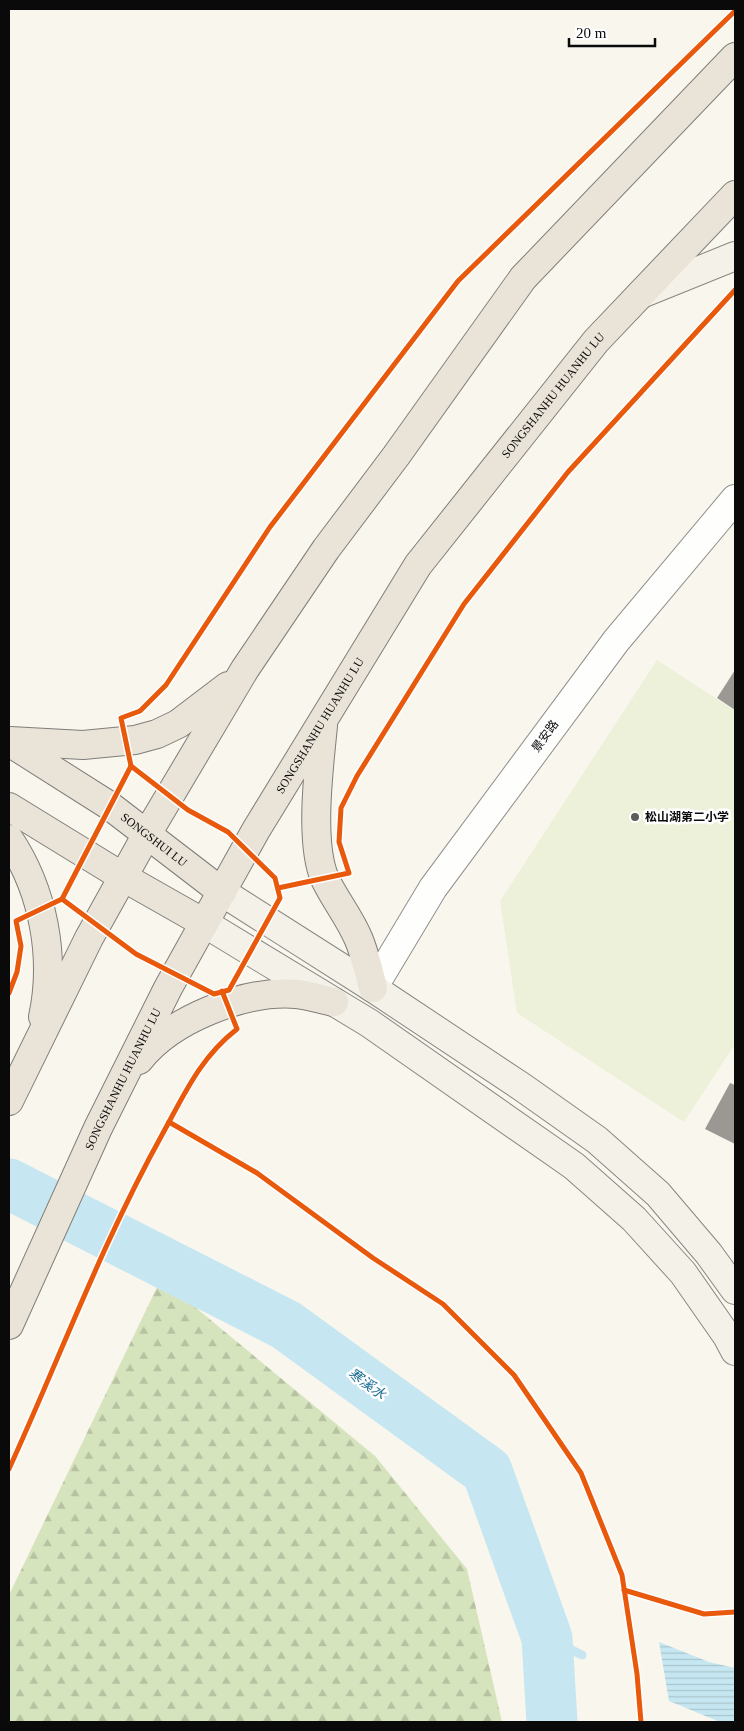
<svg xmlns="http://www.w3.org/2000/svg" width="744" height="1731" viewBox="0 0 744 1731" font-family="'Times New Roman','Noto Sans SC',serif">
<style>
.forest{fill:url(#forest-firs)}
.pitch{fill:#edf1d9}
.water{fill:url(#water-rules)}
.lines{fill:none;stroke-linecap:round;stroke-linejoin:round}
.stream{stroke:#c6e7f1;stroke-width:9}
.river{stroke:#c6e7f1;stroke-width:51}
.building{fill:#9b9894}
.street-casing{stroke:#92908d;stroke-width:30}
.secondary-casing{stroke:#888783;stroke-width:30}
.primary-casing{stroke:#7f7e7a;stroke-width:30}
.street{stroke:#fefefc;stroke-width:28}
.secondary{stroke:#f3f1e8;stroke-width:28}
.primary{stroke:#eae3d8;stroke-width:28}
.cycleway-casing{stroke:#fff;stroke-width:8}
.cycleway{stroke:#e8590c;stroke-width:5}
.poi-dot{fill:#5e5d5a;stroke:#fff;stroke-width:2}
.labels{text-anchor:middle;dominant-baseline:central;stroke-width:5;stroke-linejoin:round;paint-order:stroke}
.street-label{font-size:12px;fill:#0a0a0a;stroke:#fff}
.poi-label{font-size:12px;font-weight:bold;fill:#0a0a0a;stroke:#fff;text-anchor:start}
.water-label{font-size:14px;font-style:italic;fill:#1b6d94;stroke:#fff}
</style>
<defs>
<pattern id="forest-firs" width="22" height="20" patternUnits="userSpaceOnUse" patternTransform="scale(1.25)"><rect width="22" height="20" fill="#d6e4bd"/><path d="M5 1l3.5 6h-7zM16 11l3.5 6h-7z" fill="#b6c2a1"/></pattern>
<pattern id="water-rules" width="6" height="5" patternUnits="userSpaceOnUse" patternTransform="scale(1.25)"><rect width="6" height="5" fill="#c6e7f1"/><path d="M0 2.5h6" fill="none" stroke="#a9c5cd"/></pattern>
</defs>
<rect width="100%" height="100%" fill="#f9f6ee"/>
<path class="forest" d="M161 1279 375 1456 467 1569 502 1722H9V1595Z"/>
<path class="pitch" d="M657 660 735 711V1044L684 1122 517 1013 500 901Z"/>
<path class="water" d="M659 1642 709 1662 735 1668V1722H720L669 1701Z"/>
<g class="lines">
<path class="stream" d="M547 1638 582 1655"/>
<path class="river" d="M9 1184 286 1325 487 1471 547 1638 552 1722"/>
</g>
<g class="building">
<path d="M735 670V710L717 698Z"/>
<path d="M730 1083 735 1085V1144L705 1129Z"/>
</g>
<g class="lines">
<g class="street-casing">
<path id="street" d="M373 988 433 888 616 641 735 499"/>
</g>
<g class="secondary-casing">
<g id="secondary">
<path d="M641 294 735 256"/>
<path d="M222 892 373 988 522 1087 597 1140 658 1194 709 1254 735 1290"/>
<path d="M204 923 369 1023 574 1166 634 1219 683 1273 727 1336 735 1351"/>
</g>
</g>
<g class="primary-casing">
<g id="primary">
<path d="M323 726C319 767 309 842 325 879 335 900 350 918 359 940 365 955 369 972 373 988"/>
<path d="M10 741 83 745 135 740 157 734 178 724 228 686"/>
<path id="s1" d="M9 742 110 806 222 892"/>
<path d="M9 807 123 877 204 923"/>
<path d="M9 839C43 890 56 956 43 1017"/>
<path d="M139 1060C171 1019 245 990 296 994 309 995 322 1000 334 1002"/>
<path d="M9 1101 89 938 147 834 245 669 326 549 396 456 523 278 735 57"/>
<path id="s2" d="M9 1325 98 1128 168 988 256 830 418 565 596 341 735 195"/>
</g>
</g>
<use href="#street" class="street"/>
<use href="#secondary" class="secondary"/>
<use href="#primary" class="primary"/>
<g class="cycleway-casing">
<g id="cycleway">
<path d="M131 766 121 718 140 711 166 685 270 527 458 281 735 11"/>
<path d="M131 766 188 810 228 832 275 878 280 898 229 990 214 994 136 954 62 899Z"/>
<path d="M278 888 349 873 339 842 341 808 357 776 464 604 568 472 735 290"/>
<path d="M9 993 17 972 21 946 16 921 62 899"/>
<path d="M169 1122 257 1173 373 1258 443 1304 514 1375 581 1473 622 1575 637 1674 641 1722"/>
<path d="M9 1469C60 1357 103 1241 163 1133 185 1093 200 1058 237 1029L222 991"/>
<path d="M624 1590 704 1614 735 1612"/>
</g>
</g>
<use href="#cycleway" class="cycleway"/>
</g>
<circle class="poi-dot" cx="635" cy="817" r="5"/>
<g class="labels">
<g class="street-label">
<text stroke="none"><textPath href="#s2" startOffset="1081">SONGSHANHU HUANHU LU</textPath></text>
<text stroke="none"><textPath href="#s2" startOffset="676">SONGSHANHU HUANHU LU</textPath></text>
<text transform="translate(545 736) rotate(-54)">景安路</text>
<text stroke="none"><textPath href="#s1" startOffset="175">SONGSHUI LU</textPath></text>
<text stroke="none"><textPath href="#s2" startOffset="271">SONGSHANHU HUANHU LU</textPath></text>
</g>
<g class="poi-label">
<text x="645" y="817">松山湖第二小学</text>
</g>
<g class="water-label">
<text transform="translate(367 1384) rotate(36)">寒溪水</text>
</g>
</g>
<rect width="744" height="1731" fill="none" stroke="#0a0a0a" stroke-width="20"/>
<path d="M569 38v8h86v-8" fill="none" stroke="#0a0a0a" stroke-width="2.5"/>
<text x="576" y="38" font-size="15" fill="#0a0a0a" stroke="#ffffff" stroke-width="4" paint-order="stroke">20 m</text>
</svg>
